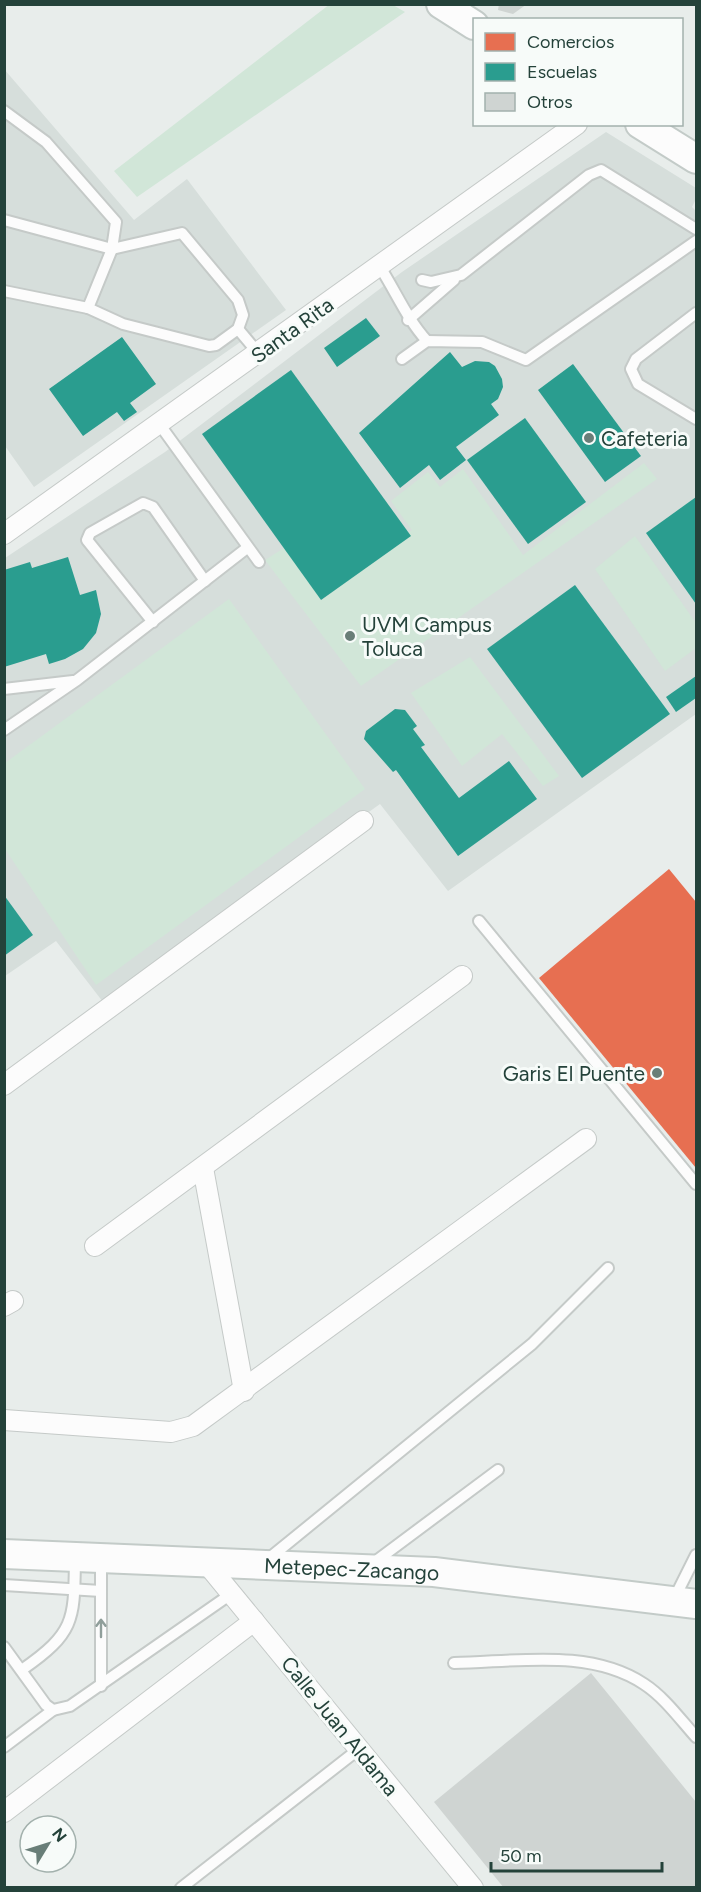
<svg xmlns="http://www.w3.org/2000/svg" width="701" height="1892" viewBox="0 0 701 1892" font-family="Figtree,sans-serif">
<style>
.built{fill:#d6dedb}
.green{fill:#d1e6d8}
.shops{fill:#e76f51}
.schools{fill:#2a9d8f}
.building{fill:#cfd4d2}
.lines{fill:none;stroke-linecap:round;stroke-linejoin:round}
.lane-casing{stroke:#c5cac8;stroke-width:14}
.street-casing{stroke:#c5cac8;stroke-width:22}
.secondary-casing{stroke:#c3cbc8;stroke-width:32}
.lane{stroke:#fcfcfc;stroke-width:10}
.street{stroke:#fcfcfc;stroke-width:20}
.secondary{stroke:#fcfcfc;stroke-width:28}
.oneway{stroke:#909f9b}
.poi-dot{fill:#697e78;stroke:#f7fbf9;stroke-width:2}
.labels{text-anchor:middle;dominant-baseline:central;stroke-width:6;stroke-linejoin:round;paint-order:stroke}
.street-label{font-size:21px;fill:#24423a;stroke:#f7fbf9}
.poi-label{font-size:21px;fill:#24423a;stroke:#f7fbf9;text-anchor:start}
</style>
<rect width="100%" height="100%" fill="#e8edeb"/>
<g class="built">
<path d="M4 69 134 220 187 179 286 310 34 487 5 446Z"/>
<path d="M606 132 696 188V199L692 207 696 211V714L448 891 380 804 103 1002 56 941 5 976V558L165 452 402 272Z"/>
</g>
<g class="green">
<path d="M330 4 393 5 405 12 137 197 114 171Z"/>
<path d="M644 463 657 479 361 686 265 560 284 548 322 600 412 530 391 501 428 472 440 487 463 469 523 555Z"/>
<path d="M635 536 696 623V648L665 671 595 569Z"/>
<path d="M229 599 365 789 96 985 5 849V763Z"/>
<path d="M470 657 559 776 543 786 502 734 462 766 411 693Z"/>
</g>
<path class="shops" d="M669 869 696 902V1168L539 978Z"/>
<g class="schools">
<path d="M366 318 380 336 337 367 324 348Z"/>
<path d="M122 337 156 384 130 403 137 412 124 421 117 412 83 436 49 389Z"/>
<path d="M450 352 462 367 475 361 489 362 495 366 502 379 503 387 498 399 491 404 499 415 456 447 466 460 440 480 429 465 400 488 359 433Z"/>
<path d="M573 364 641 456 605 482 538 390Z"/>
<path d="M291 370 411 536 321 600 202 434Z"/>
<path d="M525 418 586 502 528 544 467 460Z"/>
<path d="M696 497V604L646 533Z"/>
<path d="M68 557 80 595 96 590 101 614 96 633 83 649 65 659 49 664 46 654 4 667V570L30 562 32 568Z"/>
<path d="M575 585 670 714 582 778 487 649Z"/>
<path d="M696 676V698L676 712 666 697Z"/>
<path d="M395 709 405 710 417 726 413 729 425 745 421 747 459 798 509 761 537 799 458 856 396 770 393 772 364 739 366 731Z"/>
<path d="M4 895 33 935 4 956Z"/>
</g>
<g class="building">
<path d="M499 4H527L513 14 498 10Z"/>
<path d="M591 1673 696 1802V1888H504L434 1802Z"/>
</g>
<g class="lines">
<g class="lane-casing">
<g id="lane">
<path d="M4 111 46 142 116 222 112 249 88 308"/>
<path d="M4 220 112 249 182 233 238 300 243 315 238 329 216 345 209 346 123 324 88 308 4 291"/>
<path d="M380 267C396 292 407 319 427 341"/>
<path d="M422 280 431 282 461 275 589 175 601 170 696 229"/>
<path d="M696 313 636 359 631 369 638 384 696 419"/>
<path d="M408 320 454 280"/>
<path d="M238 329 259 354"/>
<path d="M402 359 427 341 482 342 526 360 696 241"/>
<path d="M160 425 259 562"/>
<path d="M153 622 87 540 90 533 143 503 153 507 205 581"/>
<path d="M4 689 73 681"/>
<path d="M4 730 77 680 247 548"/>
<path d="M479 921 696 1184"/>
<path d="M101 1559V1686"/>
<path d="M267 1560 532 1344 608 1268"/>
<path d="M372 1564 498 1470"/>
<path d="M4 1585 101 1591"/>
<path d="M674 1599 696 1555"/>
<path d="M4 1647 46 1705 53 1710 70 1706 231 1594"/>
<path d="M454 1663C516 1662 590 1648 644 1684 664 1697 680 1719 696 1737"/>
<path d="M23 1669C76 1632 74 1619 75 1558"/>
<path d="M4 1747 53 1710"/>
<path d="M181 1888 359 1749"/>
</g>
</g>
<g class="street-casing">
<g id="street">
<path d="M4 534 577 124"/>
<path d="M4 1085 363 821"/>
<path d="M203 1168 244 1391"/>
<path d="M95 1246 462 976"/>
<path d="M4 1306 13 1301"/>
<path d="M4 1420 171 1432 193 1426 586 1139"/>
<path d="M207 1564 473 1888"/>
<path d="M4 1812 254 1621"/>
</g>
</g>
<g class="secondary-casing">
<g id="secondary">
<path d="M441 4 474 25"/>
<path d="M640 124 696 159"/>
<path id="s1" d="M4 1554 434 1572 696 1604"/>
</g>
</g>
<use href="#lane" class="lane"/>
<use href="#street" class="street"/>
<use href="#secondary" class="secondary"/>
</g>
<defs><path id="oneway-shaft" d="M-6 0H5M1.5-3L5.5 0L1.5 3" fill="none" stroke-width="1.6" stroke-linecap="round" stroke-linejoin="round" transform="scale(1.5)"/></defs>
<use class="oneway" href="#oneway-shaft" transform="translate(101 1628) rotate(-90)"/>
<g class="poi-dot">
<circle cx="589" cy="438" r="6"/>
<circle cx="350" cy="636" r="6"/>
<circle cx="657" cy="1073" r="6"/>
</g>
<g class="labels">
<g class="street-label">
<text transform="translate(292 330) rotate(-36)">Santa Rita</text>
<text stroke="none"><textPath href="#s1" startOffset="348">Metepec-Zacango</textPath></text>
<text transform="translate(340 1726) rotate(51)">Calle Juan Aldama</text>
</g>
<g class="poi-label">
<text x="601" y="438">Cafeteria</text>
<text x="362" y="624">UVM Campus<tspan x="362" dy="24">Toluca</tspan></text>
<text x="645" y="1073" text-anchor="end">Garis El Puente</text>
</g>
</g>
<rect width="701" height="1892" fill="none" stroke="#24423a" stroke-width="12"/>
<rect x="473" y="18" width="210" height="108" fill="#f7fbf9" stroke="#a3b1ad" stroke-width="1.5"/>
<rect x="485" y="33" width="30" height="18" fill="#e76f51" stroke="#a3b1ad" stroke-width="1.5"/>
<text x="527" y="48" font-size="18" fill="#24423a">Comercios</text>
<rect x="485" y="63" width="30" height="18" fill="#2a9d8f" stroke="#a3b1ad" stroke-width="1.5"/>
<text x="527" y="78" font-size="18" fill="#24423a">Escuelas</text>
<rect x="485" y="93" width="30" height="18" fill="#cfd4d2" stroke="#a3b1ad" stroke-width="1.5"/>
<text x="527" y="108" font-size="18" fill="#24423a">Otros</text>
<g transform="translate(48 1844) rotate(52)"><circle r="28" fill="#f7fbf9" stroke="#a3b1ad" stroke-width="1.5"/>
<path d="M0-4.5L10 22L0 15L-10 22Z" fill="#697e78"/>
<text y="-9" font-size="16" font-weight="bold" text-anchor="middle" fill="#24423a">N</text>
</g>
<path d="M491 1862v9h171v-9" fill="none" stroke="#24423a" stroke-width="3"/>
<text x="500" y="1862" font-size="18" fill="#24423a" stroke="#f7fbf9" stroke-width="4.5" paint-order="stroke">50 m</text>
</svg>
